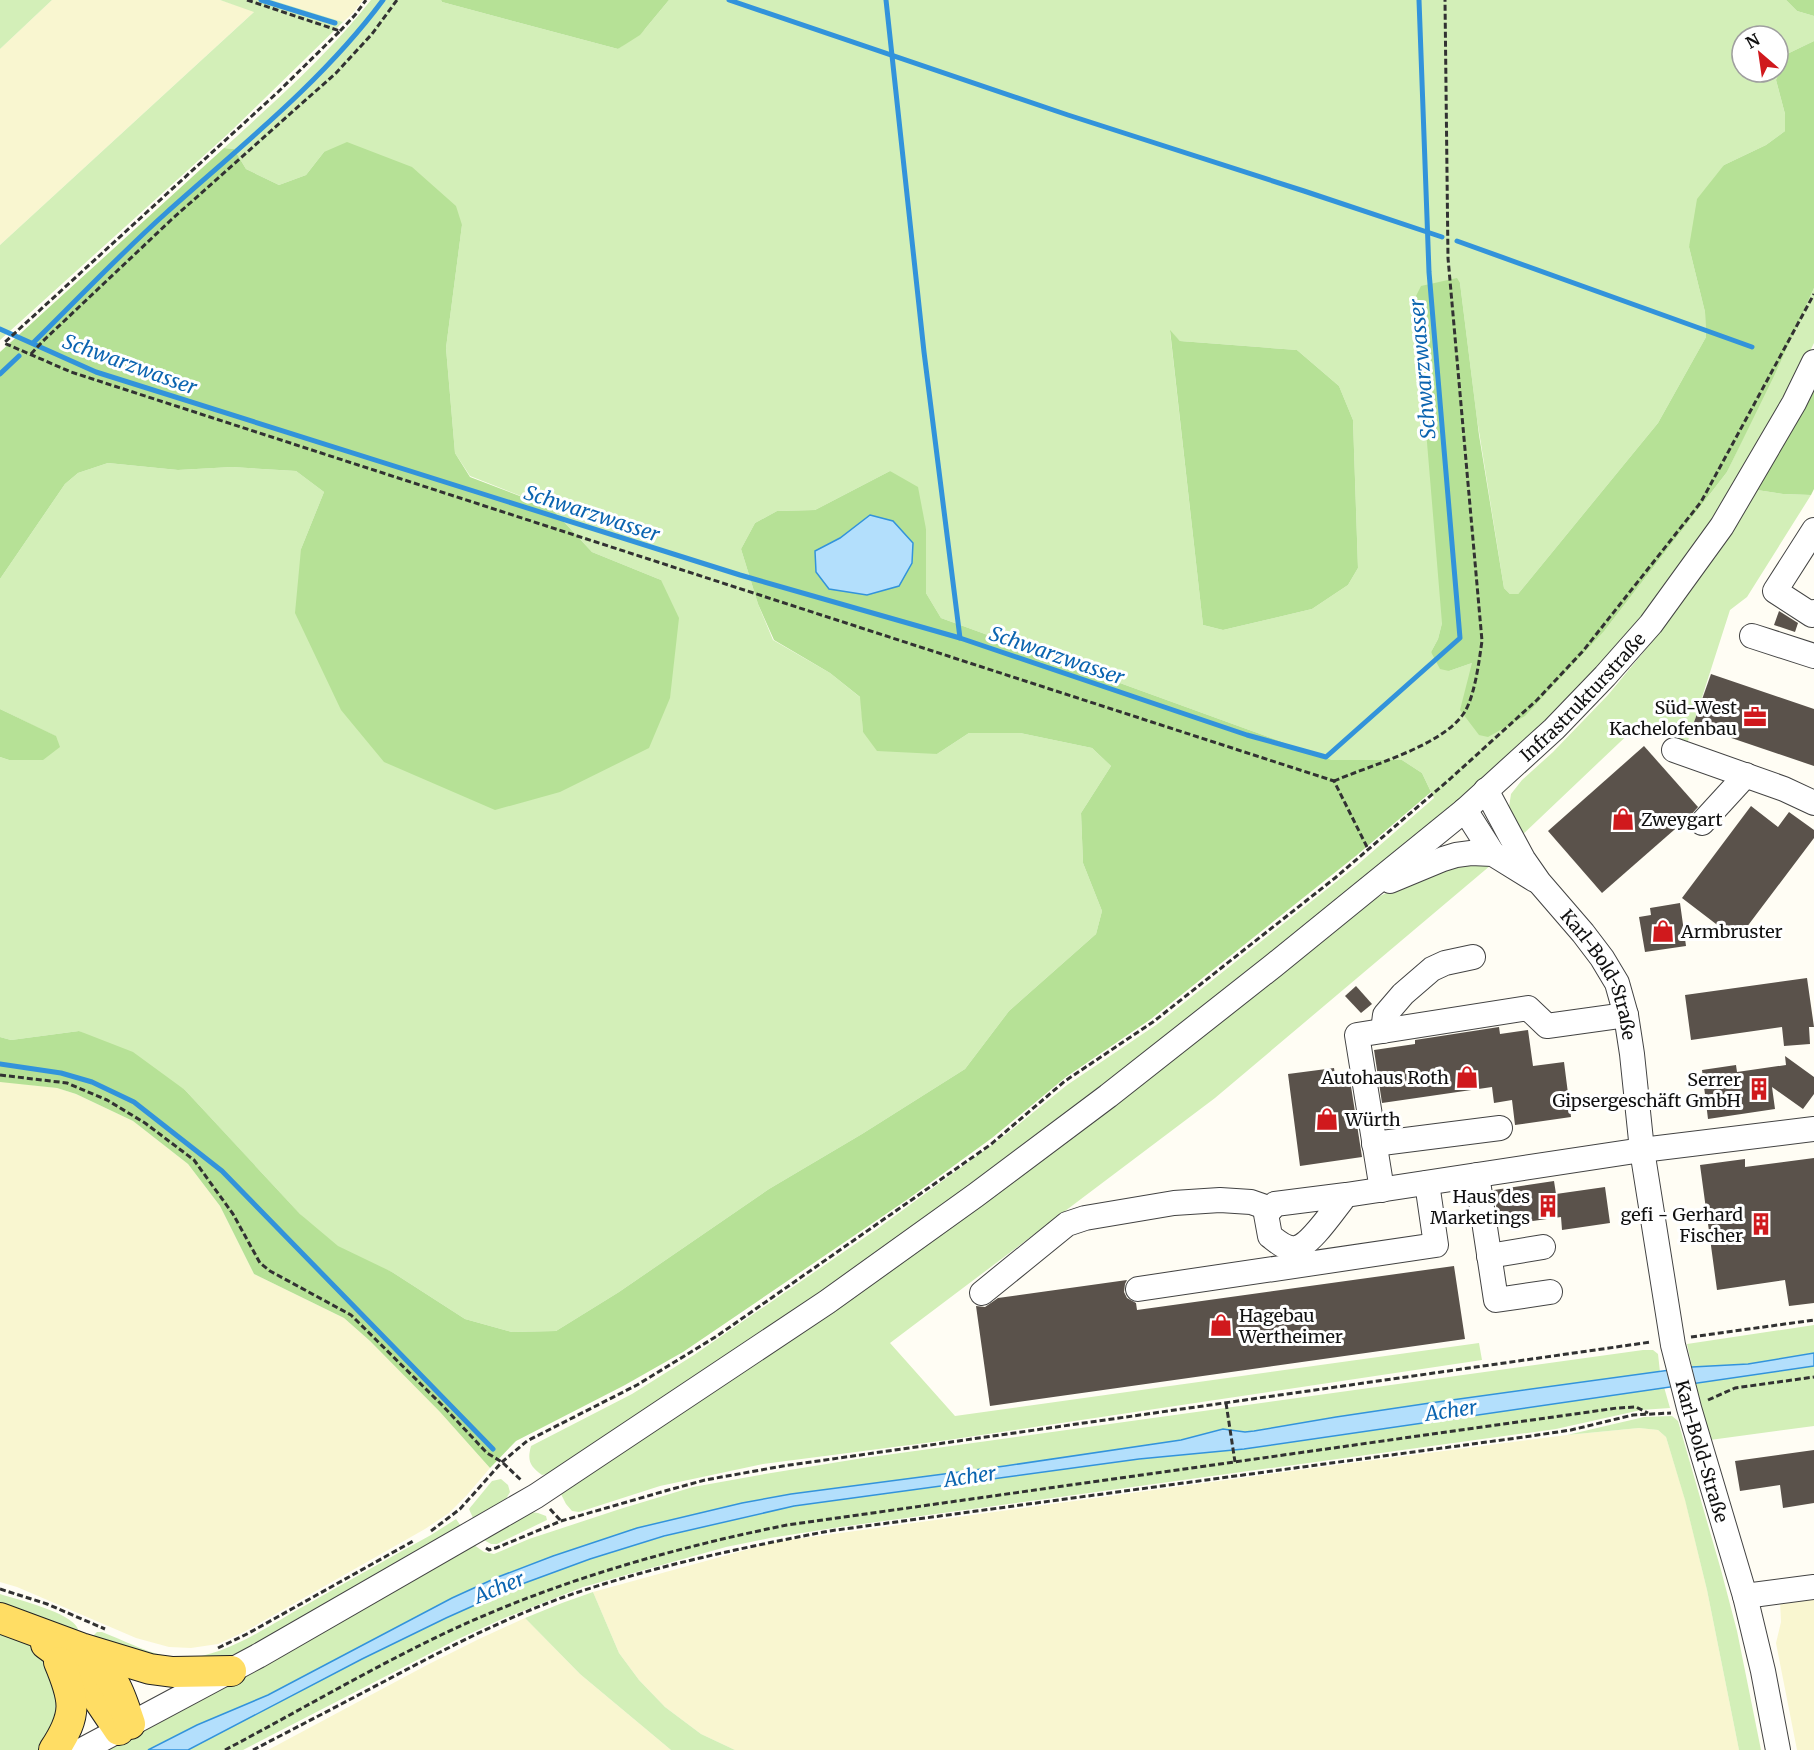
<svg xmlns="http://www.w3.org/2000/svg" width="1814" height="1750" viewBox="0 0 1814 1750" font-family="Merriweather,serif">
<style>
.farmland{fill:#f9f6d0}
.green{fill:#d3efb8;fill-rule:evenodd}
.forest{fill:#b6e196;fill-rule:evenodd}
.water{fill:#b3dffc;stroke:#3293db;stroke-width:1.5}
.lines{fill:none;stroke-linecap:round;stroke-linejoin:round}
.stream{stroke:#3293db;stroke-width:5}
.building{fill:#5a524b}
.minor-casing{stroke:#434343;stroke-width:26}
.major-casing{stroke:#212121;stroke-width:32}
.path{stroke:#323232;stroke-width:3;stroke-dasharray:6 3;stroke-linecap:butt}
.minor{stroke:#fff;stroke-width:24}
.major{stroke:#ffdd64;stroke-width:30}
.labels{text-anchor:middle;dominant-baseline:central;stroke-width:6;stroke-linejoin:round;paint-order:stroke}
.street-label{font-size:18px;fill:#101010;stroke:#fff}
.poi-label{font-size:18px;fill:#101010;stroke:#fff;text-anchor:end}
.water-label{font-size:20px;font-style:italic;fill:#0b64b0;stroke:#fff}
</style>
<rect width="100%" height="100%" fill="#fffdf4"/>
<g class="farmland">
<path d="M52 0H220L255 11 0 245V49Z"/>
<path d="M273 0H363L352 14 343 22Z"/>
<path d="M0 1081 57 1088 76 1094 133 1121 188 1164 220 1206 254 1274 344 1318 370 1341 440 1412 490 1468 467 1495 449 1513 425 1529 244 1632 218 1644 191 1648 169 1647 136 1638 17 1587 0 1582Z"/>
<path d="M1639 1428 1658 1430 1666 1437 1685 1499 1707 1590 1739 1750H735L701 1734 665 1707 639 1680 619 1653 593 1592 775 1542 1329 1466 1567 1435Z"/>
<path d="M1814 1595V1750H1797L1776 1643 1781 1622 1780 1600Z"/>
<path d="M525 1618 580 1674 671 1750H268L427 1665 479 1639Z"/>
</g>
<g class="green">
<path d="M0 0H52L0 49Z"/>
<path d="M220 0H272L343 22 230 132 0 340V245L254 12Z"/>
<path d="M371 0H441L442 2 618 49 645 29 669 0H1786L1797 11 1814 16V41L1787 54 1776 80 1786 118 1785 131 1766 145 1724 165 1689 247 1705 312 1706 337 1658 423 1518 594H1510L1504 588 1477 419 1460 283 1442 623 1438 639 1431 652 1449 671 1472 663 1605 630 1727 472 1814 288V343L1791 390 1729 496 1647 613 1552 717 1476 786 1218 999 865 1263 551 1473 542 1475C530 1466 527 1461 531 1446L632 1394 694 1355 877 1229 1008 1133 1067 1085 1156 1025 1356 866 1434 798 1422 773 1402 760H1332L941 618 926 593V529L890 471 815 510 777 511 755 523 741 549 758 604 773 640 830 673 861 698 863 732 937 754 969 733H1020L1092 748 1111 766 1081 813 1083 863 1102 911 1096 934 1009 1011 965 1069 862 1134 769 1189 619 1292 556 1331 512 1332 465 1319 392 1272 335 1252 185 1090 79 1031 11 1040 0 1037V757L9 760 55 736 0 709V579L65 484 78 473 108 463 178 470 232 467 296 471 324 492 301 549 661 580 592 552 551 508 470 476 455 453 446 348 462 225 324 152 306 175 279 185 246 169 234 149 224 148C275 101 328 55 371 0ZM1742 36H1778V72H1742ZM1170 331 1180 341 1297 350 1339 386 1353 420 1358 568 1348 585 1312 609 1223 630 1203 625Z"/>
<path d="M1757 490 1783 494 1811 495 1747 597 1730 610 1687 744 1638 725 1521 836 1509 807 1511 794 1522 780 1553 752 1608 695 1651 643Z"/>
<path d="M1443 865H1491L1215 1098 890 1343 955 1416 1479 1343 1482 1360 948 1440 763 1464 660 1486 579 1512 572 1511 566 1504 560 1492 1370 901Z"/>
<path d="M1814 1325V1353L1748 1364 1692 1367 1687 1344Z"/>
<path d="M1643 1350H1653L1658 1354 1660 1372 1336 1417 1254 1431 1245 1432 1223 1429 1181 1440 1005 1466 791 1494 742 1503 637 1528 553 1556 498 1577 452 1598 268 1695 197 1725 148 1750H98L474 1545 484 1552 494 1554 529 1539 620 1509 693 1487 765 1474 857 1459Z"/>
<path d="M1814 1366V1426L1710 1440 1695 1383Z"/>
<path d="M1664 1387 1670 1408 1641 1410 1556 1429 840 1527 770 1538 726 1547 583 1587 502 1619 456 1640 243 1750H188C298 1693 407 1631 522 1584 610 1548 702 1525 794 1506L1139 1459 1244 1449Z"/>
<path d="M1672 1416 1678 1421 1721 1570 1737 1631 1761 1750H1739L1707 1590 1685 1500 1666 1437 1658 1430 1639 1428 1567 1435 1644 1417Z"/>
<path d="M501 1479 508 1485 510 1492 506 1499 473 1518 469 1509 492 1481Z"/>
<path d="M531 1512 538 1513 546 1516 547 1520 497 1544H491L484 1540 526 1514Z"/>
<path d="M456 1519 461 1526 240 1652 226 1657 195 1664 94 1641 93 1636 97 1632H102C128 1642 156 1658 185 1658 226 1657 271 1624 306 1605 348 1581 389 1558 431 1535Z"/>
<path d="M593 1592 619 1653 639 1680 665 1707 701 1734 735 1750H671L580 1674 525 1618 562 1603Z"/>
<path d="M0 1594C18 1600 71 1612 78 1629L76 1631 0 1608Z"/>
<path d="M0 1630 21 1639 42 1655 64 1698 45 1750H0Z"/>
</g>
<g class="forest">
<path d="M441 0H669L640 35 618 49 442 2Z"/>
<path d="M1786 0H1814V16L1797 11Z"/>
<path d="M1814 41V288L1774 376 1727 472 1605 630 1525 716 1488 737 1479 735 1460 710 1472 663 1449 671 1440 669 1431 652 1438 639 1442 623 1415 298 1421 286 1457 278 1460 283 1479 435 1504 588 1510 594H1518L1658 423 1706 337 1705 312 1689 247 1697 199 1724 165 1766 145 1785 131V114L1776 80 1787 54Z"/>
<path d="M347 142 412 167 456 206 462 225 446 348 455 453 470 477 551 508 592 552 661 580 679 618 670 698 649 748 560 792 495 810 384 762 341 710 295 613 301 549 324 492 296 471 232 467 178 470 108 463 78 473 65 484 0 579V352L224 148 234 149 246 169 279 185 306 175 324 152Z"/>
<path d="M1170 330 1180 341 1297 350 1339 386 1353 420 1358 568 1348 585 1312 609 1223 630 1203 625Z"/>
<path d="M1814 391V489L1811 495 1783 494 1757 490Z"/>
<path d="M890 471 918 487 926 529V593L941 618 1332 760H1402L1422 773 1431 792 1357 855 1151 1019 1066 1077 992 1138 908 1199 683 1352 625 1385 516 1441 490 1468 440 1412 370 1341 344 1318 254 1274 220 1206 188 1164 133 1121 76 1094 57 1088 0 1082V1037L11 1040 79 1031 133 1052 185 1090 300 1214 338 1246 392 1272 465 1319 512 1332 556 1331 619 1292 769 1189 862 1134 965 1069 1009 1011 1096 934 1102 911 1083 863 1081 813 1111 766 1092 748 1020 733H969L937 754 877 751 863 732 860 697 830 673 774 640 758 604 741 549 755 523 777 511 815 510ZM870 515 816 572 815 552 840 538Z"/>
<path d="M0 709 56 736 60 747 43 760H9L0 757Z"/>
</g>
<g class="water">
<path d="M870 515 893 521 913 543 912 563 899 586 867 595 829 589 816 572 815 551 840 538Z"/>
<path d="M1814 1353V1366L1244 1449 1139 1459 794 1506 664 1536 590 1559 522 1584 446 1618 362 1659 188 1750H148L197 1725 268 1695 452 1598 498 1577 553 1556 637 1528 742 1503 791 1494 1005 1466 1181 1440 1223 1429 1245 1432 1254 1431 1336 1417 1430 1403 1692 1367 1748 1364Z"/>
</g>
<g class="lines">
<g class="stream">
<path d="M261 0 335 23"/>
<path d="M729 0 1068 115 1304 191 1442 237"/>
<path d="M886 0 924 352 960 638"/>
<path d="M1457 241 1752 347"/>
<path d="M0 329 96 372 740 575 960 638 1247 735 1326 757 1460 638 1429 272 1419 0"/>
<path d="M33 343C77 300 120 254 166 213 241 146 323 81 383 0"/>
<path d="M0 374 19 356"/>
<path d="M0 1064 61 1073 92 1082 134 1102 222 1171 493 1449"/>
</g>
</g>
<g class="building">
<path d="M1779 611 1798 623 1795 632 1774 625Z"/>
<path d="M1711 674 1814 709V766L1693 725Z"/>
<path d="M1644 746 1698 807 1690 816 1602 893 1548 831Z"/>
<path d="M1751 806 1778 827 1789 812 1814 830V838L1737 940 1682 898Z"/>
<path d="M1680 903 1686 946 1645 952 1639 917 1651 915 1650 908Z"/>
<path d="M1807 978 1814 1027H1809L1810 1044 1784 1046 1782 1027 1691 1040 1685 995Z"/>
<path d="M1356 986 1372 1004 1361 1013 1345 996Z"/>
<path d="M1499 1027 1500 1034 1528 1030 1533 1066 1564 1062 1571 1117 1515 1125 1512 1100 1494 1103 1492 1087 1382 1103 1374 1050 1415 1044V1040Z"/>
<path d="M1785 1056 1814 1077V1094L1803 1109 1772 1087 1775 1109 1708 1119 1702 1070 1736 1065 1737 1072 1786 1065Z"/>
<path d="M1334 1068 1336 1082 1350 1080 1362 1157 1300 1166 1288 1074Z"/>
<path d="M1814 1158V1303L1789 1306 1785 1280 1717 1290 1700 1165 1745 1159V1167Z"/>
<path d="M1554 1181 1556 1194 1605 1187 1610 1223 1562 1230 1561 1217 1499 1226 1494 1190Z"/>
<path d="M1454 1266 1465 1339 990 1406 976 1306 985 1307 998 1298 1127 1280 1125 1284 1124 1292 1127 1298 1136 1303 1137 1310Z"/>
<path d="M1814 1450V1503L1783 1508 1780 1485 1740 1491 1735 1461Z"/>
</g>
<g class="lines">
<g class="minor-casing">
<g id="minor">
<path d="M1814 530 1775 591 1812 615 1814 612"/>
<path d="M1752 636 1814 656"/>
<path d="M1674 750 1784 789 1814 803"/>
<path id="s1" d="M1486 790 1523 859 1539 882 1583 933 1602 958 1617 983 1626 1015 1632 1054 1642 1150 1673 1345 1689 1408 1745 1596 1763 1671 1778 1750"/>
<path d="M1465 810 1493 854"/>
<path d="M1702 823 1746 775"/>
<path d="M1390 881 1443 859 1456 855 1471 853 1493 854 1535 880"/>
<path d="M1383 1031 1385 1015 1403 994 1432 969 1445 963 1473 957"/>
<path d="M1374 1144 1500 1128"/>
<path d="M1477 1175 1496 1300 1550 1292"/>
<path d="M1382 1190 1357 1035 1528 1008 1547 1026 1626 1015"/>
<path d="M1346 1195C1335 1208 1311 1245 1296 1248 1286 1250 1278 1242 1270 1236L1266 1214 1275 1204 1346 1195 1642 1150 1814 1129"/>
<path d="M1489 1256 1543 1247"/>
<path d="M1138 1289 1436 1245 1427 1183"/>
<path d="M982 1293 1067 1224 1085 1218 1174 1203 1220 1200 1251 1202 1271 1209"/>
<path d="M1745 1596 1814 1587"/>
<path id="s2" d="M82 1750 258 1656 536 1496 827 1302 976 1195 1108 1096 1273 966 1465 810 1554 729 1605 676 1651 624 1722 526 1794 403 1814 362"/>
</g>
</g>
<g class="major-casing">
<g id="major">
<path d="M0 1618 81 1648 150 1669 173 1672 231 1671"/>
<path d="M46 1644 76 1666 119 1730"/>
<path d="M85 1651C115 1678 118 1687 130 1724"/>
<path d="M54 1750C78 1714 75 1700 59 1662"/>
</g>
</g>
<g class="path">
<path d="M247 0 340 31 278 92 4 343 71 372 1334 781 1368 849"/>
<path d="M340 31 355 15 366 0"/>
<path d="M31 354 43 341 171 220 336 73 372 34 397 0"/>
<path d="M1334 781C1371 765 1442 746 1464 713 1475 696 1479 661 1482 641L1448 258 1445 0"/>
<path d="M0 1075 67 1083 107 1100 145 1123 194 1160 233 1214 260 1263 270 1271 351 1315 442 1405 487 1453 502 1462 522 1481"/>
<path d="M1691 1337 1814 1320"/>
<path d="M1708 1400 1735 1388 1814 1377"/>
<path d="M1226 1403 1235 1462"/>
<path d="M550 1509 561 1521"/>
<path d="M431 1531 460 1509 502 1462 527 1441 637 1385 717 1336 990 1145 1065 1081 1153 1022 1254 942 1335 878 1450 779 1537 700 1583 651 1701 502 1814 294"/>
<path d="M486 1548 489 1550 496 1548 561 1521 665 1491 705 1480 783 1466 1651 1342"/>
<path d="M0 1589 47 1604 105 1629"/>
<path d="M218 1648 247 1634 415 1540"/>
<path d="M225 1750C297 1712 368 1670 441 1635 550 1583 668 1549 787 1525L1617 1408 1636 1407 1648 1413"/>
<path d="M253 1750C303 1724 353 1698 402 1672 455 1644 508 1617 564 1597 650 1567 740 1548 829 1531L1524 1437 1571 1430 1633 1415 1671 1413"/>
</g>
<use href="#minor" class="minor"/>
<use href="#major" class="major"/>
</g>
<defs>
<g id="office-bare" transform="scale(1.8)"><path d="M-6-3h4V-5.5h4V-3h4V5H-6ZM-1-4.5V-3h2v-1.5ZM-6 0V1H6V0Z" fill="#d0191d" stroke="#fff" stroke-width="2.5" paint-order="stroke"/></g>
<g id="shop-bare" transform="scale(1.8)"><path d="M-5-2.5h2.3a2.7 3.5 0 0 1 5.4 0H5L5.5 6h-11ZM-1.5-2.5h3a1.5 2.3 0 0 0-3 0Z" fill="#d0191d" stroke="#fff" stroke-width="2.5" paint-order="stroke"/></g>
<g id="building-bare" transform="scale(1.8)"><path d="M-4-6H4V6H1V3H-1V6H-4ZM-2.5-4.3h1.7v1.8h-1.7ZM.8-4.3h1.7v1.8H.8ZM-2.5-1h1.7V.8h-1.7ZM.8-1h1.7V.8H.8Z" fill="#d0191d" stroke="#fff" stroke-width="2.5" paint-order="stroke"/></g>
</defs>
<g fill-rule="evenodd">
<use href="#office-bare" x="1755" y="717"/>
<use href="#shop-bare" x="1623" y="819"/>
<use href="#shop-bare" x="1663" y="931"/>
<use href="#shop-bare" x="1467" y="1077"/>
<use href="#building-bare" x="1759" y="1089"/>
<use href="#shop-bare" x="1327" y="1119"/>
<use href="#building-bare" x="1548" y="1206"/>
<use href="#building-bare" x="1761" y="1224"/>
<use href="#shop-bare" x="1221" y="1325"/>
</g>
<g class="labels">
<g class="street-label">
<text stroke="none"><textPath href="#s2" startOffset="1839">Infrastrukturstraße</textPath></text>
<text stroke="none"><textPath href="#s1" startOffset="219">Karl-Bold-Straße</textPath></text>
<text stroke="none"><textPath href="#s1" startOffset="711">Karl-Bold-Straße</textPath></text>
</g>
<g class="poi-label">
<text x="1737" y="707">Süd-West<tspan x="1737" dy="21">Kachelofenbau</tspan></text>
<text x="1641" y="819" text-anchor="start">Zweygart</text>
<text x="1681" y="931" text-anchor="start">Armbruster</text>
<text x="1449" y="1077">Autohaus Roth</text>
<text x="1741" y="1079">Serrer<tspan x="1741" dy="21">Gipsergeschäft GmbH</tspan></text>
<text x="1345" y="1119" text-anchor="start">Würth</text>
<text x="1530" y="1196">Haus des<tspan x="1530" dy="21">Marketings</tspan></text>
<text x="1743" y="1214">gefi - Gerhard<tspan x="1743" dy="21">Fischer</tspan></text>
<text x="1239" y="1315" text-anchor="start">Hagebau<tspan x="1239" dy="21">Wertheimer</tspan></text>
</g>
<g class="water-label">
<text transform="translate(130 364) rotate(20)">Schwarzwasser</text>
<text transform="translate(1422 369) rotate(-95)">Schwarzwasser</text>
<text transform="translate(592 513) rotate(18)">Schwarzwasser</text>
<text transform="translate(1057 655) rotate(19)">Schwarzwasser</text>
<text transform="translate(1451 1410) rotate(-8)">Acher</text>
<text transform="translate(970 1476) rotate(-8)">Acher</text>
<text transform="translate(499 1587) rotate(-22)">Acher</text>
</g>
</g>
<g transform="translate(1760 54) rotate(331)"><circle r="28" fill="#ffffff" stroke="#9f9f9f" stroke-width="1.5"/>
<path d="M0-4.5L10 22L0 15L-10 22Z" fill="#d0191d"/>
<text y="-9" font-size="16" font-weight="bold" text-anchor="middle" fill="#101010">N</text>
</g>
</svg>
